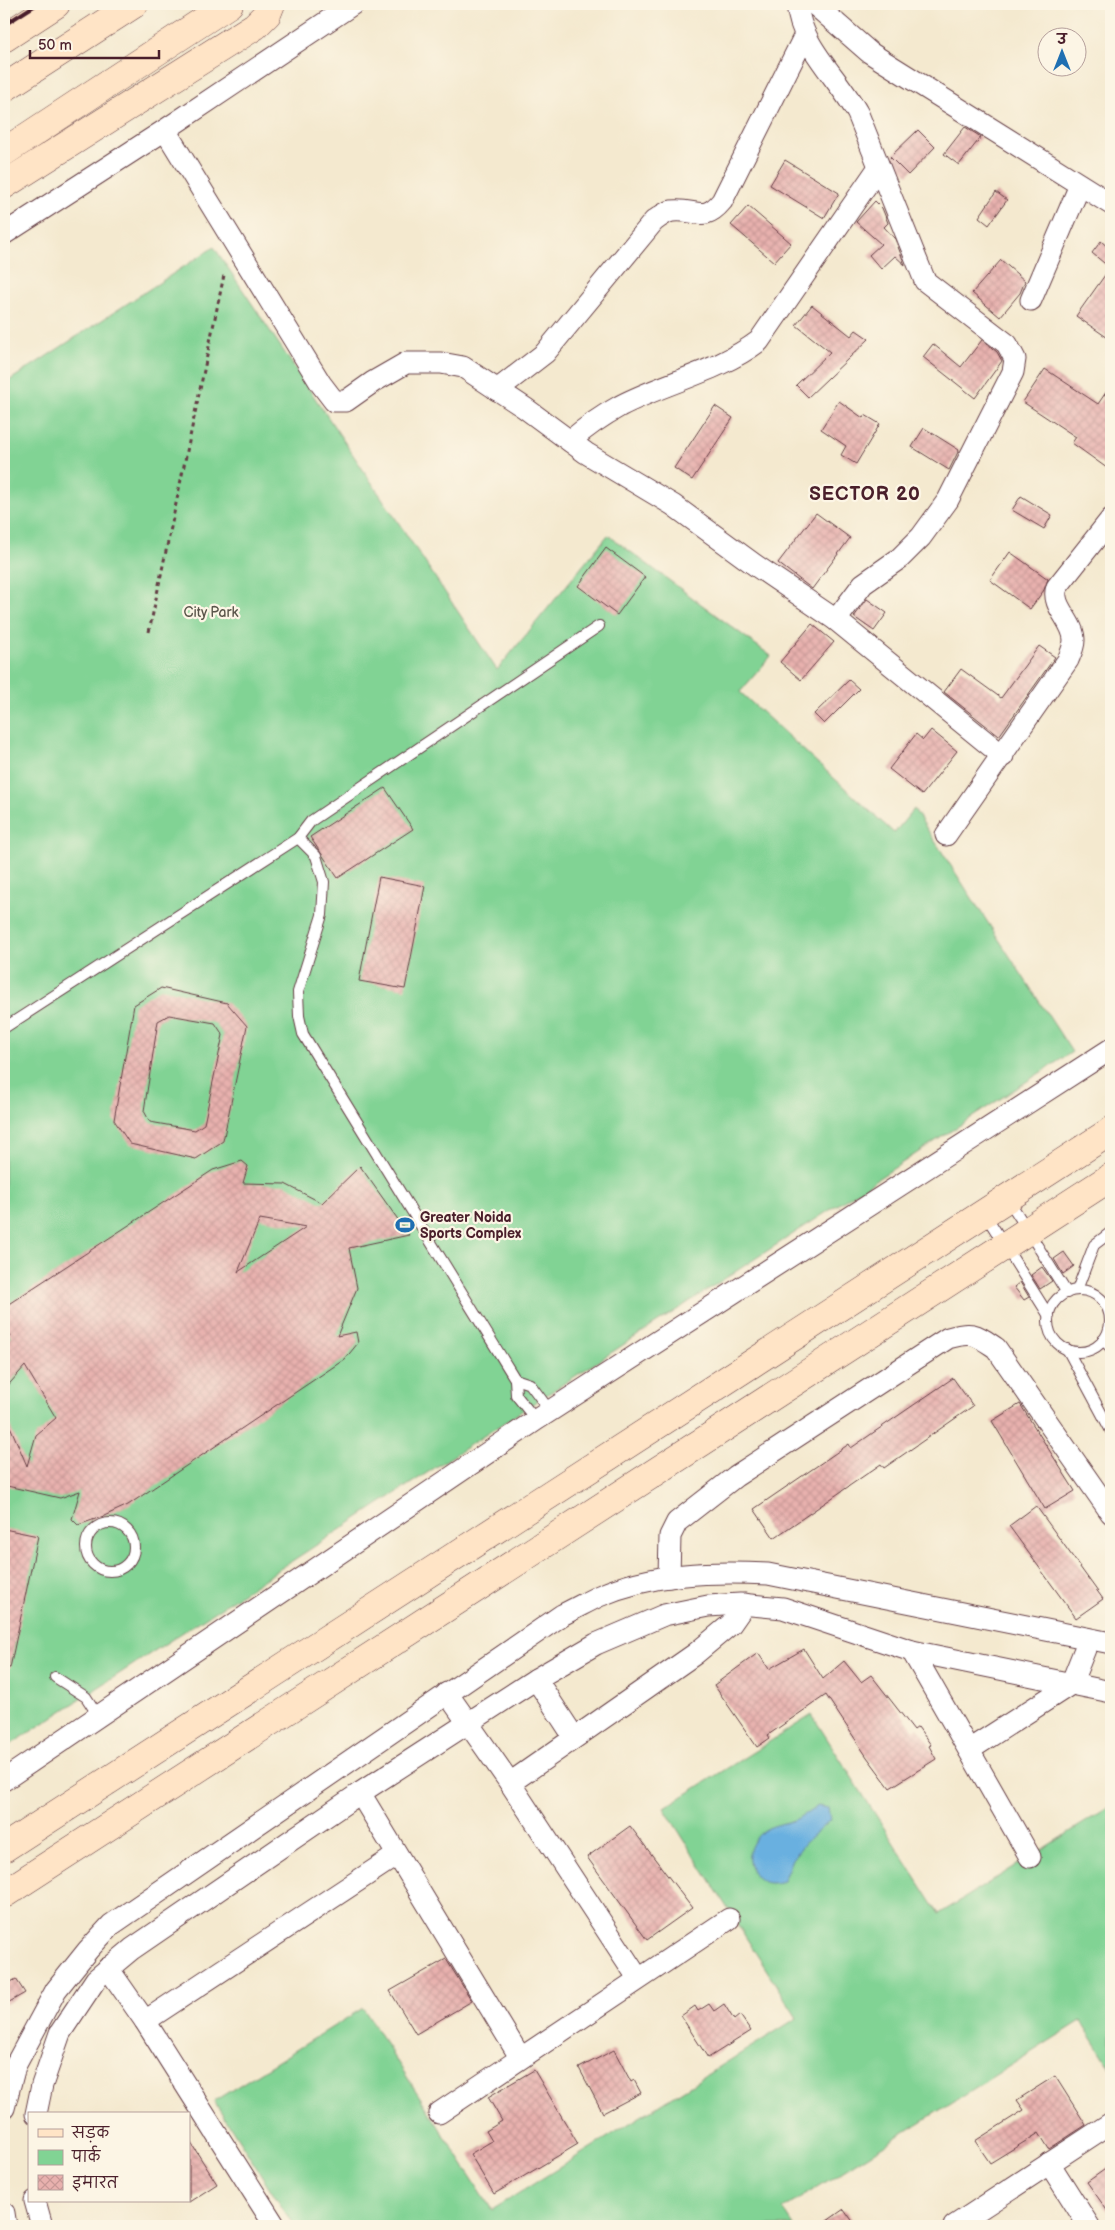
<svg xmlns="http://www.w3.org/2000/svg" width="1115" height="2230" viewBox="0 0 1115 2230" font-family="'Balsamiq Sans','Playpen Sans Deva',sans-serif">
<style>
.green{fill:#81d394;stroke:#667960}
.water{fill:#69b0e0;stroke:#5a6886}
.building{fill:url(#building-cross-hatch);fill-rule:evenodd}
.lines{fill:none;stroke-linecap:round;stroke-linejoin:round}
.lane-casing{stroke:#643d44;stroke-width:12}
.street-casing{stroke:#643d44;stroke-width:23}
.secondary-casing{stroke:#643d44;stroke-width:29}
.path{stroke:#643d44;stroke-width:3;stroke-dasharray:4 4;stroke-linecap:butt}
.lane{stroke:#fff;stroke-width:10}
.street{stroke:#fff;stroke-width:21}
.secondary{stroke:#ffe4c6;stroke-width:28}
.rail{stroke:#4a1f2b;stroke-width:4}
.labels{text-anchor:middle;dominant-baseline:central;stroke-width:4.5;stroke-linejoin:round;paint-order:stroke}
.park-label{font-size:14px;fill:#5a554a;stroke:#fcf5e5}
.poi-label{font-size:14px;font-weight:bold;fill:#4a1f2b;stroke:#fcf5e5;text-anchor:start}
.district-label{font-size:19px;font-weight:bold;letter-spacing:1px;fill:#4a1f2b;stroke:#fcf5e5}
</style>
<defs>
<pattern id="building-cross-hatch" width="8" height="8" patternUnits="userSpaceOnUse" patternTransform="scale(1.25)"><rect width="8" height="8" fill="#e8b1ae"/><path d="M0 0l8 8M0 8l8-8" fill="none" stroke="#c89896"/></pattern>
</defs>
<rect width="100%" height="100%" fill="#fcf5e5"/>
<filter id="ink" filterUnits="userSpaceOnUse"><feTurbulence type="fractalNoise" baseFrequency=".02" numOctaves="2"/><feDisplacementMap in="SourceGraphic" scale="10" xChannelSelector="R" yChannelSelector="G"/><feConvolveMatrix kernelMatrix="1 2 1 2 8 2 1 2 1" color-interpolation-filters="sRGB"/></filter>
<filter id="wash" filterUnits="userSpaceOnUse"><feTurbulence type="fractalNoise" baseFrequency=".0096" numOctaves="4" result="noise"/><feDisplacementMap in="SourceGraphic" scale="20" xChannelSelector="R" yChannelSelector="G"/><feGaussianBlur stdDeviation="1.12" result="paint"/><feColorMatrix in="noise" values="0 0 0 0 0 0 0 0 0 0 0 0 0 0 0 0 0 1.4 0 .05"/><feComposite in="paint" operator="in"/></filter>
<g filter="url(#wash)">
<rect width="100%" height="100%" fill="#f4e9cf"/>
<g class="green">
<path d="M214 247 497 670 608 535 771 656 740 692 894 833 914 809 1072 1052 4 1749V384Z"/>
<path d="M812 1715 939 1914 1111 1806V2068L1081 2021 783 2209 794 2226H294L214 2101 363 2008 492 2210 797 2018 664 1808Z"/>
</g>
<path class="water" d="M818 1806 828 1808 830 1820 805 1843 792 1859 783 1881C780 1882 775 1883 772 1883 754 1884 744 1862 751 1847 761 1826 772 1827 791 1821 801 1818 810 1811 818 1806Z"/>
<g id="blocks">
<g class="building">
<path d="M965 127 981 137 959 165 944 154Z"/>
<path d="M918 130 935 147 908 175 890 157Z"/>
<path d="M785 160 839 193 824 218 770 185Z"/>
<path d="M996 192 1007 200 989 225 979 217Z"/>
<path d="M875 201 882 208 888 223 884 227 895 239 905 265 895 256 881 269 869 255 881 244 856 222Z"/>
<path d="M748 206 791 243 774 262 731 225Z"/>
<path d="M1101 241 1111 250V340L1076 316 1110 268 1092 253Z"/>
<path d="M1001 260 1025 281 1020 293 1000 317 972 293Z"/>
<path d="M812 305 851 336 856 330 869 339 808 397 796 385 830 352 796 325Z"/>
<path d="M982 340 997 352 1002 361 975 398 923 357 933 344 961 367Z"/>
<path d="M1045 369 1098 404 1111 385V471L1072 443 1076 437 1023 402Z"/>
<path d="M839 401 863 418 865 415 880 424 856 464 841 455 846 446 821 429Z"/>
<path d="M715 406 733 418 692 480 674 468Z"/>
<path d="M924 428 959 450 949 470 912 447Z"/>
<path d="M1021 496 1052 515 1044 529 1012 510Z"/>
<path d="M816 513 850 538 812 589 778 563Z"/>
<path d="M606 548 645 577 617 615 578 586Z"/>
<path d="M1010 552 1048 579 1044 590 1030 609 990 580Z"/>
<path d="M867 599 887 613 874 631 854 617Z"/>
<path d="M812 624 834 642 801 680 780 662Z"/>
<path d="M1039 646 1055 657 999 736 944 692 961 669 1001 698Z"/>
<path d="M849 680 859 689 824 724 814 714Z"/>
<path d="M931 730 957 751 922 795 889 769 916 734 923 740Z"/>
<path d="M385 788 413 829 338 878 310 837Z"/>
<path d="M379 877 425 886 405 989 359 981Z"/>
<path d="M161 988 227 1003 247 1026 223 1141 196 1159 130 1144 114 1120 134 1005ZM169 1015 215 1023 223 1035 204 1124 195 1130 150 1122 144 1111 158 1021Z"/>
<path d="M242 1161 248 1166 243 1183 285 1184 322 1203 360 1166 409 1235 349 1248 357 1288 337 1336 356 1332 358 1343 345 1359 128 1505 104 1516 78 1525 72 1519 80 1491 60 1498 7 1486 4 1482V1412L27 1466 36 1435 56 1418 25 1366 4 1390V1344L11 1337 4 1328V1307L213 1170ZM260 1219 306 1227 238 1272Z"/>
<path d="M1064 1252 1074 1266 1063 1274 1054 1259Z"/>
<path d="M1042 1267 1052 1281 1040 1289 1031 1275Z"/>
<path d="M1020 1282 1029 1297 1024 1300 1014 1287Z"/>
<path d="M953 1378 973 1406 884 1468 881 1464 774 1538 754 1509 849 1444 851 1448Z"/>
<path d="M1020 1404 1075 1491 1045 1509 992 1421Z"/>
<path d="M1036 1506 1103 1599 1076 1618 1009 1526Z"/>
<path d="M4 1529 38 1536 10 1668 4 1667Z"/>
<path d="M804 1649 823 1679 844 1661 861 1682 871 1675 914 1730 918 1727 931 1745 929 1746 936 1759 890 1788 867 1757 826 1695 768 1735 770 1738 757 1747 714 1685 758 1653 769 1669Z"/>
<path d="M630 1826 692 1908 647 1940 587 1857Z"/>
<path d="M446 1959 472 2001 416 2034 390 1991Z"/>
<path d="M16 1979 25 1993 4 2005V1986Z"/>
<path d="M709 2004 714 2011 724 2004 734 2020 740 2015 751 2031 708 2058 681 2016 695 2006 698 2011Z"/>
<path d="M614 2050 631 2082 634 2080 641 2093 603 2113 579 2068Z"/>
<path d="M534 2070 578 2144 494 2194 470 2154 492 2141 486 2131 502 2121 488 2097Z"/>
<path d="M1055 2076 1086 2125 1049 2149 1039 2133 990 2163 975 2141 1024 2110 1017 2100Z"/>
<path d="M189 2140 217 2184 189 2202Z"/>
<path d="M1111 2165V2216L1087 2182Z"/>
<path d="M844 2209 856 2226H820Z"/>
</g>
</g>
</g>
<g filter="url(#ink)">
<use href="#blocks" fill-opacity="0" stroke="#643d44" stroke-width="1"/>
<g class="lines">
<g class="lane-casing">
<g id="lane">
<path d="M298 838 316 856 324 882 322 915 298 992 299 1016 303 1034 515 1379 516 1395 536 1420"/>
<path d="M4 1028 298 838 311 821 599 626"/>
<path d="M1008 1199 1067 1293"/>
<path d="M985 1214 1049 1316"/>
<path d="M1077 1290 1094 1245 1111 1232"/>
<circle cx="1079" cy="1321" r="31"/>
<path d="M1103 1340 1111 1348"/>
<path d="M1067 1349 1111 1431"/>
<path d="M515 1379 530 1384 550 1411"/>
<circle cx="110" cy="1547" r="24"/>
<path d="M55 1677 86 1697 99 1717"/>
</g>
</g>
<g class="street-casing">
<g id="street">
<path d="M797 4C800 46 839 78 858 114L925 281 1007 344 1015 359 1013 372 948 500 921 537 900 558 863 584 836 620"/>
<path d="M814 4 869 52 883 61 1111 204"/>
<path d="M165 130 321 384 334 401H346L373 382 406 363H441L463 367 525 408 586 453 673 505 755 565 836 620 1003 756"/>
<path d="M4 234 165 130 353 4"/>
<path d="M1031 300 1080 185"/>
<path d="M497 390 545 353 654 221C660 217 665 212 672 211 695 208 703 224 722 201L805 35"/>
<path d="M570 441C585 428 602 416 620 406 666 382 718 372 759 341L879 167"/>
<path d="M946 835 1068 660C1071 653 1074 647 1074 640 1074 621 1050 606 1057 587L1111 519"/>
<path d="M669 1577 670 1536 677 1522 736 1476 948 1338C973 1331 975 1334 996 1348L1111 1513"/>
<path d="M912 1651 1030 1857"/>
<path d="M536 1679 574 1737"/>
<path d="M447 1693 510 1783 638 1978"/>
<path d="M969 1750 1071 1684 1089 1639"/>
<path d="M4 1780 536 1420 1111 1049"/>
<path d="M510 1783 695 1654 731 1624 745 1604"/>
<path d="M360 1793 520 2057"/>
<path d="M108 1968 145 2021 275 2226"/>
<path d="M145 2021 397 1855"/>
<path d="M4 2108 15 2066 56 1990 88 1950 111 1925 562 1615C574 1609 587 1602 599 1596 652 1573 711 1571 768 1574L1111 1643"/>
<path d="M439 2113 729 1919"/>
<path d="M36 2114 42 2085 60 2033 96 1979 132 1949 360 1793 536 1679 596 1644 664 1615 708 1606 740 1604 783 1608 912 1651 1111 1692"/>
<path d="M1049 2163 1089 2226"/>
<path d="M35 2201 42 2226"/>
<path d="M4 2213 6 2226"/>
<path d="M954 2226 1111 2123"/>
</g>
</g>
<g class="secondary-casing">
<g id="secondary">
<path d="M4 38 56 4"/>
<path d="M4 88 134 4"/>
<path d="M4 152 229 4"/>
<path d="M4 185 255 26 267 14 271 4"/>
<path d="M4 1848 1111 1131"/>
<path d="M4 1894 1111 1177"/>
</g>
</g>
<path class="path" d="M149 632 224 275"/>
<use href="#lane" class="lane"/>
<use href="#street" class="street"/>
<use href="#secondary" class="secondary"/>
<g class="rail">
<path d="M4 7 8 4"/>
<path d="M4 25 37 4"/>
</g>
</g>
</g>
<defs>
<g id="stadium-bare" transform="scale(1.5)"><path d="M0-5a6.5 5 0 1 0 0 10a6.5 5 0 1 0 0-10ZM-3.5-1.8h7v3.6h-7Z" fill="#1f6fb2" stroke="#fcf5e5" stroke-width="2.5" paint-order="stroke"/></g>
</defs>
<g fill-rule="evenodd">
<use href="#stadium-bare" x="405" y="1225"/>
</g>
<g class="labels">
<g class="park-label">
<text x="211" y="612">City Park</text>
</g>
<g class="poi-label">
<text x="420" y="1217">Greater Noida<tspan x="420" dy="16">Sports Complex</tspan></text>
</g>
<g class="district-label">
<text x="865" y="494">SECTOR 20</text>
</g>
</g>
<rect width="1115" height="2230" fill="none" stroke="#fcf5e5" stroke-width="20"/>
<rect x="28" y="2112" width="162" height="90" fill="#fcf5e5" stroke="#b59f9b"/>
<rect x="38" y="2129" width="25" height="8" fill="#ffe4c6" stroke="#b59f9b"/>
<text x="72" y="2138" font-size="15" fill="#4a1f2b">सड़क</text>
<rect x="38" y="2150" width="25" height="15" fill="#81d394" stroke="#b59f9b"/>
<text x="72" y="2162" font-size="15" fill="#4a1f2b">पार्क</text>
<rect x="38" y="2175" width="25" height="15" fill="url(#building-cross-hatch)" stroke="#b59f9b"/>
<text x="72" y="2188" font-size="15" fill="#4a1f2b">इमारत</text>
<g transform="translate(1062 52)"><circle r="24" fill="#fcf5e5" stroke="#b59f9b"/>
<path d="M0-4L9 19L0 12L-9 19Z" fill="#1f6fb2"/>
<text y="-8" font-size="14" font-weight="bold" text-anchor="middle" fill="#4a1f2b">उ</text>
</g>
<path d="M30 50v8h129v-8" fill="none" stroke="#4a1f2b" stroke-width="2.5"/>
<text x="38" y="50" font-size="15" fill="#4a1f2b" stroke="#fcf5e5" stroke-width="4" paint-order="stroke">50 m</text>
</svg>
